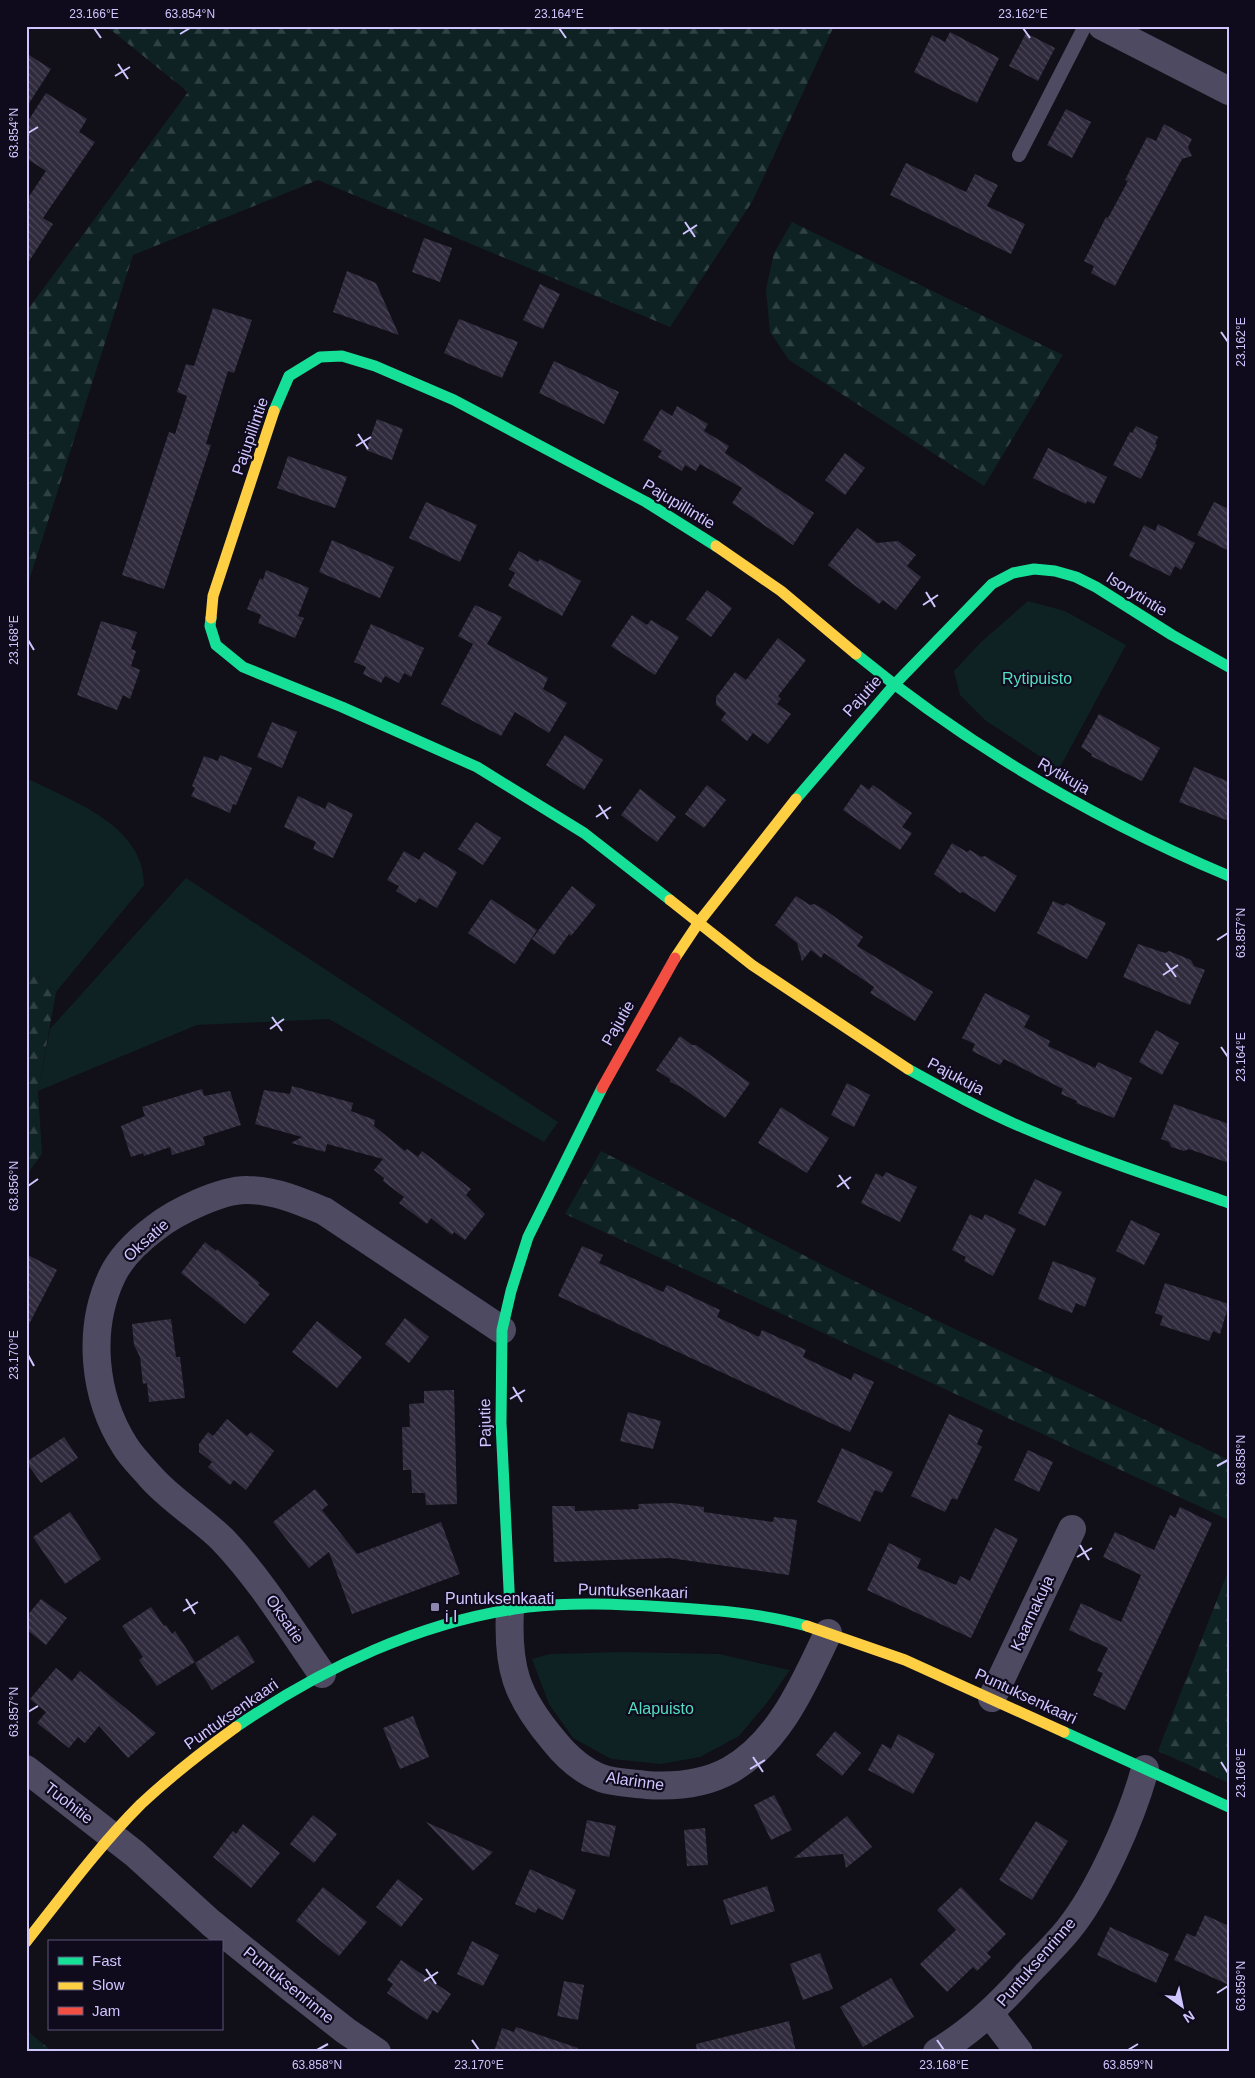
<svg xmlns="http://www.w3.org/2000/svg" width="1255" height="2078" viewBox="0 0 1255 2078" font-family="Arial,sans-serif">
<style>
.green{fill:#0e2224}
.forest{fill:url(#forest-firs)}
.building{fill:url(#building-back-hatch)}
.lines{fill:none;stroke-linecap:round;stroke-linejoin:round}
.lane{stroke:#4d4a61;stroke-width:14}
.street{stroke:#4d4a61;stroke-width:28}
.fast{stroke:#16e098;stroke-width:11}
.slow{stroke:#ffcf43;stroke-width:11}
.jam{stroke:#f24e42;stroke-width:11}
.ticks{fill:none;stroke:#d0c6ff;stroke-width:2}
.poi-dot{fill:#8d86ae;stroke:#0f0b1c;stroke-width:2}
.labels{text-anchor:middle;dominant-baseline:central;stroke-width:4.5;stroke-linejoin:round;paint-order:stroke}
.street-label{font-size:16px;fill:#d0c6ff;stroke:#0f0b1c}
.park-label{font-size:16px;fill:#54ddc2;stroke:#0f0b1c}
.poi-label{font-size:16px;fill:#d0c6ff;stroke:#0f0b1c;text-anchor:start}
.neatline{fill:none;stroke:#d0c6ff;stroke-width:2}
.ticks-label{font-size:12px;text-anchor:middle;fill:#d0c6ff}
</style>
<defs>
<pattern id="forest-firs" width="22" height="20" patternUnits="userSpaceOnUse" patternTransform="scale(1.25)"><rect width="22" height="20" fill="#0e2224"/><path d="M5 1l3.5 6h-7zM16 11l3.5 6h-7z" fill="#304145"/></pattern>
<pattern id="building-back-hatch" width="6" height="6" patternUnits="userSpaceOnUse" patternTransform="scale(1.25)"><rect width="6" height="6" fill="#2f2b3c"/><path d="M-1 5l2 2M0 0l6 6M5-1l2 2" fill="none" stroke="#4c4859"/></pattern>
</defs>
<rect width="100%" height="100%" fill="#110f18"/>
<g class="green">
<path d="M1028 601 1065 611 1126 645 1059 769 985 720 960 695 954 671 980 643Z"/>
<path d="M26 778C72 801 144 825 144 885L56 992 26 967Z"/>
<path d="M186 878 558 1122 544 1142 329 1019 197 1025 38 1091 50 1029Z"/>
<path d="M623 1652 719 1654 790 1670 766 1704 739 1736 700 1757 661 1764 611 1759 573 1738 549 1704 532 1659 550 1654Z"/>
</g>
<g class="forest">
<path d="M106 26H834L752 202 670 327 318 180 133 255 26 590V312L188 92Z"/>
<path d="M792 222 1063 355 984 486 789 360 770 332 766 289 774 253Z"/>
<path d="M26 967 56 992 38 1091 42 1154 26 1176Z"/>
<path d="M601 1151 848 1278 1229 1460V1520L565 1214Z"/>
<path d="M1229 1569V1783L1158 1751Z"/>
<path d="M26 2030 53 2052H26Z"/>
</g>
<g class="building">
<path d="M950 32 999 58 977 103 914 72 932 35 945 42Z"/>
<path d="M1026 33 1055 48 1038 81 1009 66Z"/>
<path d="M26 53 51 69 26 108Z"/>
<path d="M46 93 87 119 79 132 95 142 43 218 53 224 26 266V201L46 171 26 158V124Z"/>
<path d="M1066 109 1091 122 1072 158 1047 145Z"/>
<path d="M1164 124 1192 139 1188 147 1192 156 1182 159 1115 286 1091 273 1094 266 1084 261 1106 217 1108 218 1128 181 1125 180 1147 137 1156 141Z"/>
<path d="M906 163 966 192 975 174 998 185 987 206 1025 224 1011 254 890 195Z"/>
<path d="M424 238 452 248 440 282 412 272Z"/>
<path d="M347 271 376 283 399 335 333 312Z"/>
<path d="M540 284 560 294 543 329 523 320Z"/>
<path d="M213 308 252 320 234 373 228 371 206 444 211 445 164 589 122 575 169 432 175 434 187 396 177 392 186 364 194 366Z"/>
<path d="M459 319 518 342 502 378 444 353Z"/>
<path d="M554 361 619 392 604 424 539 393Z"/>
<path d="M677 406 708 424 704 431 729 446 725 453 814 513 793 545 732 503 742 488 700 464 696 471 685 465 682 471 658 457 662 451 643 440 661 409 672 416Z"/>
<path d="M377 419 403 429 392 460 366 450Z"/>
<path d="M1136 426 1158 437 1155 444 1157 445 1141 479 1113 465 1130 432 1132 433Z"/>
<path d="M1048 448 1107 477 1094 504 1087 501 1086 504 1033 478Z"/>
<path d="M845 453 865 468 845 495 825 480Z"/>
<path d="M288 456 347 477 335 508 277 488Z"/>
<path d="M426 502 477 525 460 562 409 538Z"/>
<path d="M1214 502 1229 509V551L1197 535Z"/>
<path d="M1158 524 1195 543 1181 570 1175 566 1170 576 1129 556 1144 525 1155 531Z"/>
<path d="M857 528 877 543 898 541 916 555 907 566 921 577 896 610 883 600 879 604 828 565Z"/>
<path d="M332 540 394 567 380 598 319 572Z"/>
<path d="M519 551 538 562 540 559 581 581 562 616 508 586 515 573 509 569Z"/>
<path d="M266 570 309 588 298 616 304 618 295 638 258 623 261 615 247 609 260 578 263 580Z"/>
<path d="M707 590 732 608 711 637 686 619Z"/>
<path d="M475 605 502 617 487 644 548 678 543 689 567 703 549 733 515 712 501 736 441 704 473 644 458 636Z"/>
<path d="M632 615 647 625 651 620 679 637 655 675 611 646Z"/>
<path d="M101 621 137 632 131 649 136 651 131 666 140 670 130 699 123 695 117 710 77 695Z"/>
<path d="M371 624 424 648 411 677 404 673 399 683 385 676 381 683 363 674 366 667 354 662Z"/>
<path d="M778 638 806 660 778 696 781 699 777 704 791 714 768 744 753 733 747 741 721 720 726 713 716 705V697L735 672 746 680Z"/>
<path d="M1099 714 1160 748 1142 781 1091 756 1092 754 1081 747Z"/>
<path d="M272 722 297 732 282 768 257 757Z"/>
<path d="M565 735 603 760 584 790 546 765Z"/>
<path d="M220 755 252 768 236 805 233 804 230 813 191 796 195 788 192 786 204 756 218 761Z"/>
<path d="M1194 767 1229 782V821L1179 802Z"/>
<path d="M861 784 869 790 873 785 912 813 902 827 912 833 900 850 843 810Z"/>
<path d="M707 785 726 800 704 828 685 814Z"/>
<path d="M640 789 676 817 657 842 621 815Z"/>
<path d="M298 796 325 809 328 802 353 814 333 858 313 849 316 842 284 827Z"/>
<path d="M476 822 501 838 483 865 458 849Z"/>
<path d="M952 843 967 852 970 850 981 857 985 856 1017 876 995 912 963 892 960 893 934 874Z"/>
<path d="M404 851 419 860 424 852 457 872 437 908 419 898 416 903 396 891 399 886 387 880Z"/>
<path d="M572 886 596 905 571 936 569 934 554 955 532 939Z"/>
<path d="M796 896 810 905 814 904 825 910 863 937 857 946 933 992 915 1021 870 993 874 987 824 953 821 958 811 950 802 961 797 943 775 925Z"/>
<path d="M491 899 537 930 515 964 468 933Z"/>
<path d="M1053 901 1064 906 1066 903 1106 923 1087 959 1037 933Z"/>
<path d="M1138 944 1165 953 1169 951 1191 960 1194 966 1205 970 1190 1005 1123 977Z"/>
<path d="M985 993 1030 1016 1024 1027 1050 1041 1048 1046 1095 1068 1098 1062 1132 1078 1114 1118 1076 1103 1077 1101 1061 1094 1063 1089 1004 1059 1000 1065 972 1051 975 1044 962 1038Z"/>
<path d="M1156 1030 1179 1043 1162 1075 1139 1062Z"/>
<path d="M680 1036 692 1045H696L750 1083 725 1118 681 1087 670 1082V1079L656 1070Z"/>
<path d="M847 1083 870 1095 854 1127 831 1115Z"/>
<path d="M292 1086 353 1103 351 1111 375 1120 374 1126 405 1151 407 1149 418 1157 422 1151 471 1189 466 1195 485 1214 465 1240 454 1232 452 1235 431 1218 427 1224 399 1203 404 1197 383 1181 384 1178 374 1170 383 1159 327 1144 325 1152 291 1143 302 1137 255 1124 264 1090 290 1094Z"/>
<path d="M202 1089 204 1096 230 1091 241 1125 203 1137 205 1145 172 1155 170 1147 144 1156 143 1153 131 1157 121 1126 145 1116 142 1107Z"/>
<path d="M1174 1104 1229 1124V1163L1189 1149 1184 1151 1171 1147 1169 1142 1161 1139Z"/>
<path d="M781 1107 829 1138 807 1173 758 1143Z"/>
<path d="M886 1172 917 1187 900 1222 861 1203 876 1173 883 1177Z"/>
<path d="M1035 1179 1062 1192 1045 1226 1018 1213Z"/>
<path d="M970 1214 982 1220 985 1214 1016 1229 993 1276 964 1261 966 1257 952 1250Z"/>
<path d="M1131 1220 1160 1234 1144 1265 1116 1251Z"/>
<path d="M205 1242 216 1251 217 1249 260 1283 258 1285 270 1294 245 1324 181 1273Z"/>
<path d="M582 1246 603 1255 599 1263 663 1292 667 1285 720 1310 717 1317 759 1337 762 1330 806 1350 803 1357 851 1380 854 1373 874 1382 850 1432 558 1296Z"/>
<path d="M26 1254 57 1270 26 1330Z"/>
<path d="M1053 1261 1096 1278 1085 1307 1076 1303 1072 1313 1038 1299Z"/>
<path d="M1165 1283 1229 1304 1220 1334 1213 1331 1209 1341 1160 1325 1163 1316 1155 1313Z"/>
<path d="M405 1318 429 1337 409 1363 385 1344Z"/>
<path d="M171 1319 176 1357H180L185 1398 149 1402 147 1383 143 1384 140 1357 134 1345 132 1324Z"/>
<path d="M317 1321 362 1357 337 1388 292 1352Z"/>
<path d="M454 1390 457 1504 426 1505 425 1493H412L411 1470H403L402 1427H410L409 1404 424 1403V1391Z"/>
<path d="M628 1412 661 1421 653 1449 620 1441Z"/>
<path d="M949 1414 983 1430 977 1444 982 1447 957 1500 952 1498 945 1512 911 1496Z"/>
<path d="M227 1419 247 1436 251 1432 274 1451 246 1490 234 1480 230 1485 208 1467 212 1462 199 1452V1444L208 1432 213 1436Z"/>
<path d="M64 1437 78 1458 41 1483 26 1462Z"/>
<path d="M842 1448 893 1472 882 1493 875 1490 860 1522 817 1502Z"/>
<path d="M1028 1450 1053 1462 1039 1492 1014 1480Z"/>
<path d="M315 1489 328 1505 322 1510 357 1554 441 1522 460 1574 352 1614 329 1552 309 1568 273 1522Z"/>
<path d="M673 1503 704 1507V1512L773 1522 774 1517 797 1520 789 1575 670 1558 554 1562 552 1506H575V1511L639 1509 638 1504Z"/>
<path d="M1180 1507 1212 1523 1125 1710 1093 1695 1103 1673 1097 1671 1108 1648 1069 1630 1081 1603 1121 1622 1141 1575 1103 1557 1115 1532 1154 1550 1170 1515 1175 1518Z"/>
<path d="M70 1512 101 1559 65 1584 33 1537Z"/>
<path d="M995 1528 1018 1539 971 1638 867 1590 889 1543 921 1559 917 1568 956 1585 960 1576 970 1581Z"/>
<path d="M41 1599 67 1618 46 1645 26 1629V1617Z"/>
<path d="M151 1607 164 1626 166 1625 172 1634 175 1631 195 1662 157 1686 139 1660 143 1657 122 1626Z"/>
<path d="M238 1635 255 1662 212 1690 195 1663Z"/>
<path d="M56 1668 72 1681 80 1671 156 1733 128 1758 99 1726 85 1743 78 1737 69 1748 37 1723 46 1712 30 1699Z"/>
<path d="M413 1716 429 1757 400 1769 383 1728Z"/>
<path d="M835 1731 861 1753 842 1776 816 1755Z"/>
<path d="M898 1734 935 1754 913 1794 868 1770 882 1744 891 1749Z"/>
<path d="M774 1795 792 1830 771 1840 754 1805Z"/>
<path d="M313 1815 337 1834 314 1863 290 1844Z"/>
<path d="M847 1816 872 1847 846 1868 843 1854 794 1858Z"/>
<path d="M587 1820 616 1826 609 1857 581 1851Z"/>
<path d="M1036 1821 1068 1841 1032 1900 999 1880Z"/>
<path d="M426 1822 493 1852 473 1871Z"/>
<path d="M243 1824 280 1853 251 1888 213 1857 233 1831 236 1834Z"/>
<path d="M705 1828 708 1865 687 1866 684 1830Z"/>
<path d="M530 1869 576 1890 563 1920 538 1908 535 1913 515 1904Z"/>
<path d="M398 1879 423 1899 401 1927 376 1907Z"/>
<path d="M767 1886 775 1911 731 1925 723 1900Z"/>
<path d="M323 1887 367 1922 339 1956 296 1921Z"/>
<path d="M961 1887 1006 1934 987 1953 991 1957 977 1971 973 1967 947 1992 920 1964 956 1930 937 1910Z"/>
<path d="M1205 1915 1229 1926V1985L1174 1960 1187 1933 1195 1937Z"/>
<path d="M1110 1927 1169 1954 1156 1983 1097 1955Z"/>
<path d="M472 1941 499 1955 483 1986 457 1974Z"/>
<path d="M820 1953 833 1989 803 2000 790 1964Z"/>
<path d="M401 1960 451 1994 438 2013 433 2010 427 2020 387 1993 393 1984 387 1980Z"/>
<path d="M891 1978 914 2017 863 2047 840 2007Z"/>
<path d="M564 1981 584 1985 578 2020 557 2016Z"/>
<path d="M789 2021 796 2052H697L696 2044Z"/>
<path d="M516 2027 578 2048 577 2052H494L502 2028 514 2032Z"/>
</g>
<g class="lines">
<path class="lane" d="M1019 155 1085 26"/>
<g class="street">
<path d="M1102 26 1229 91"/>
<path d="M510 1610C507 1668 516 1696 554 1741 566 1756 583 1771 601 1778 615 1783 632 1783 646 1785 675 1787 705 1784 730 1770 780 1742 805 1681 828 1633"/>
<path d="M322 1674C290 1628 261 1580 223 1540 200 1517 169 1499 149 1475 141 1466 131 1456 125 1446 93 1396 87 1329 112 1276 121 1257 139 1240 155 1228 175 1212 222 1189 248 1190 274 1190 300 1201 324 1211L502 1330"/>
<path d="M992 1698 1072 1529"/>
<path d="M26 1769 135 1854 211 1923 290 1987 346 2031 377 2052"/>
<path d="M990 2014 1019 2052"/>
<path d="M937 2052C972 2031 999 2005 1026 1975 1040 1960 1055 1946 1068 1930 1099 1892 1132 1817 1145 1769"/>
</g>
<g class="fast">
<path d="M274 411 289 376 320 357 342 356 375 366 454 400 646 502 716 546"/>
<path d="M211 618 210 626 216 645 243 667 342 707 477 767 584 833 670 900"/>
<path d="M856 654C968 746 1096 820 1229 876"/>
<path d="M796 799 894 685 992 584 1013 573 1034 569 1055 571 1076 577 1096 587 1172 635 1229 667"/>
<path d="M908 1069C946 1090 984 1111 1024 1128 1091 1157 1160 1179 1229 1203"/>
<path d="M510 1610 501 1423 502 1330 511 1291 528 1237 602 1088"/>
<path d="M236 1727C322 1668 423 1620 528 1607 573 1602 619 1604 665 1607 713 1610 760 1613 807 1626"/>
<path d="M1064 1732 1229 1807"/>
</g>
<g class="slow">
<path d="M716 546 781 591 856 654"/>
<path d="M211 618 213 596 274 411"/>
<path d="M670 900 752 965 908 1069"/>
<path d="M675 958 699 922 796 799"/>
<path d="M807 1626 905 1660 1064 1732"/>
<path d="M26 1942C63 1895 99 1846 141 1804 171 1776 203 1751 236 1727"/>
</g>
<path class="jam" d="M602 1088 675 958"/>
</g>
<path class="ticks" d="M94 28 101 38M559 28 566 38M1023 28 1030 38M180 34 190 28M118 64 128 79M115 76 130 67M28 133 38 127M685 222 695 237M683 234 697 225M1221 332 1228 342M358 434 368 449M356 446 371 437M926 592 935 607M923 605 938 595M28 640 34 650M599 805 608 819M596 817 611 807M1217 940 1228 933M1166 963 1176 977M1163 975 1178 965M272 1017 282 1031M270 1029 284 1019M1221 1047 1228 1057M839 1175 849 1189M28 1186 38 1179M837 1187 851 1177M28 1355 34 1366M513 1387 522 1402M510 1399 525 1390M1217 1466 1228 1460M1080 1545 1089 1560M1077 1557 1092 1548M186 1599 195 1614M183 1611 198 1602M28 1712 38 1706M753 1757 763 1772M1221 1762 1228 1773M750 1769 765 1760M426 1969 436 1984M424 1981 438 1972M1217 1993 1228 1986M472 2040 479 2050M937 2040 944 2050M317 2050 328 2044M1128 2050 1138 2044"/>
<rect class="poi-dot" x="430" y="1602" width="10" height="10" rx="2.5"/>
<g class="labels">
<g class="street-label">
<text transform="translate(250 436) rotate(-71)">Pajupillintie</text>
<text transform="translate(679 504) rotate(31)">Pajupillintie</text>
<text transform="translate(1137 594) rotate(32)">Isorytintie</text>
<text transform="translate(862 696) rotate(-48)">Pajutie</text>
<text transform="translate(1064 776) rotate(30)">Rytikuja</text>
<text transform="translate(618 1023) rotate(-60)">Pajutie</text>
<text transform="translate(956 1076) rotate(28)">Pajukuja</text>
<text transform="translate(146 1240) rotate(-42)">Oksatie</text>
<text transform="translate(485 1423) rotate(-91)">Pajutie</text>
<text transform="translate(633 1591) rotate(2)">Puntuksenkaari</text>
<text transform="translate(1032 1613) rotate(-65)">Kaarnakuja</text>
<text transform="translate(285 1619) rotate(56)">Oksatie</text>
<text transform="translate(1026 1696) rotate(25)">Puntuksenkaari</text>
<text transform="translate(231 1714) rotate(-35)">Puntuksenkaari</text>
<text transform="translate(635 1781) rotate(8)">Alarinne</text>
<text transform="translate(69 1803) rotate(38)">Tuohitie</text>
<text transform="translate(1036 1962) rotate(-49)">Puntuksenrinne</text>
<text transform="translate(289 1985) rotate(39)">Puntuksenrinne</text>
</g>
<g class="park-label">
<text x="1037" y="678">Rytipuisto</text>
<text x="661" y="1708">Alapuisto</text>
</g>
<g class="poi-label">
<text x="445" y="1598">Puntuksenkaati<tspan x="445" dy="18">i I</tspan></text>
</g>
</g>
<rect width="1255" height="2078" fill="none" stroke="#0f0b1c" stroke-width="55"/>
<rect x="48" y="1940" width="175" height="90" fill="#0f0b1c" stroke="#5c5677"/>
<rect x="58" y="1957" width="25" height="8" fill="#16e098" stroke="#5c5677"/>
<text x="92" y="1966" font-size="15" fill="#d0c6ff">Fast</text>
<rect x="58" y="1982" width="25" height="8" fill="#ffcf43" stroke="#5c5677"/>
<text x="92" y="1990" font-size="15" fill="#d0c6ff">Slow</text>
<rect x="58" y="2007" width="25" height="8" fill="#f24e42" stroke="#5c5677"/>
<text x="92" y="2016" font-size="15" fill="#d0c6ff">Jam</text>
<g transform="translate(1182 2006) rotate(147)" stroke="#0f0b1c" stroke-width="4" paint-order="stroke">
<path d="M0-4L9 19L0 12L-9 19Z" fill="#d0c6ff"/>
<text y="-8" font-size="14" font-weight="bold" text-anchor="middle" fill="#d0c6ff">N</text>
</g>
<rect x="28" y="28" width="1200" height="2022" class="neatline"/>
<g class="ticks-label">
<text x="94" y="18">23.166°E</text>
<text x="190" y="18">63.854°N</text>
<text x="559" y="18">23.164°E</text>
<text x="1023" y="18">23.162°E</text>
<text transform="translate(14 133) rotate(-90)" y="4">63.854°N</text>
<text transform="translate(1241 342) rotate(-90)" y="4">23.162°E</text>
<text transform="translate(14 640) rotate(-90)" y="4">23.168°E</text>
<text transform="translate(1241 933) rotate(-90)" y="4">63.857°N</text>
<text transform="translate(1241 1057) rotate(-90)" y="4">23.164°E</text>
<text transform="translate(14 1186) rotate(-90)" y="4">63.856°N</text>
<text transform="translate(14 1355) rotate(-90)" y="4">23.170°E</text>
<text transform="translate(1241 1460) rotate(-90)" y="4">63.858°N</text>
<text transform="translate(14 1712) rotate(-90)" y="4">63.857°N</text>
<text transform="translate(1241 1773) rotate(-90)" y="4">23.166°E</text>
<text transform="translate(1241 1986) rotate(-90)" y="4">63.859°N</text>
<text x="317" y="2069">63.858°N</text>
<text x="479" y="2069">23.170°E</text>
<text x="944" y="2069">23.168°E</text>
<text x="1128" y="2069">63.859°N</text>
</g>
</svg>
